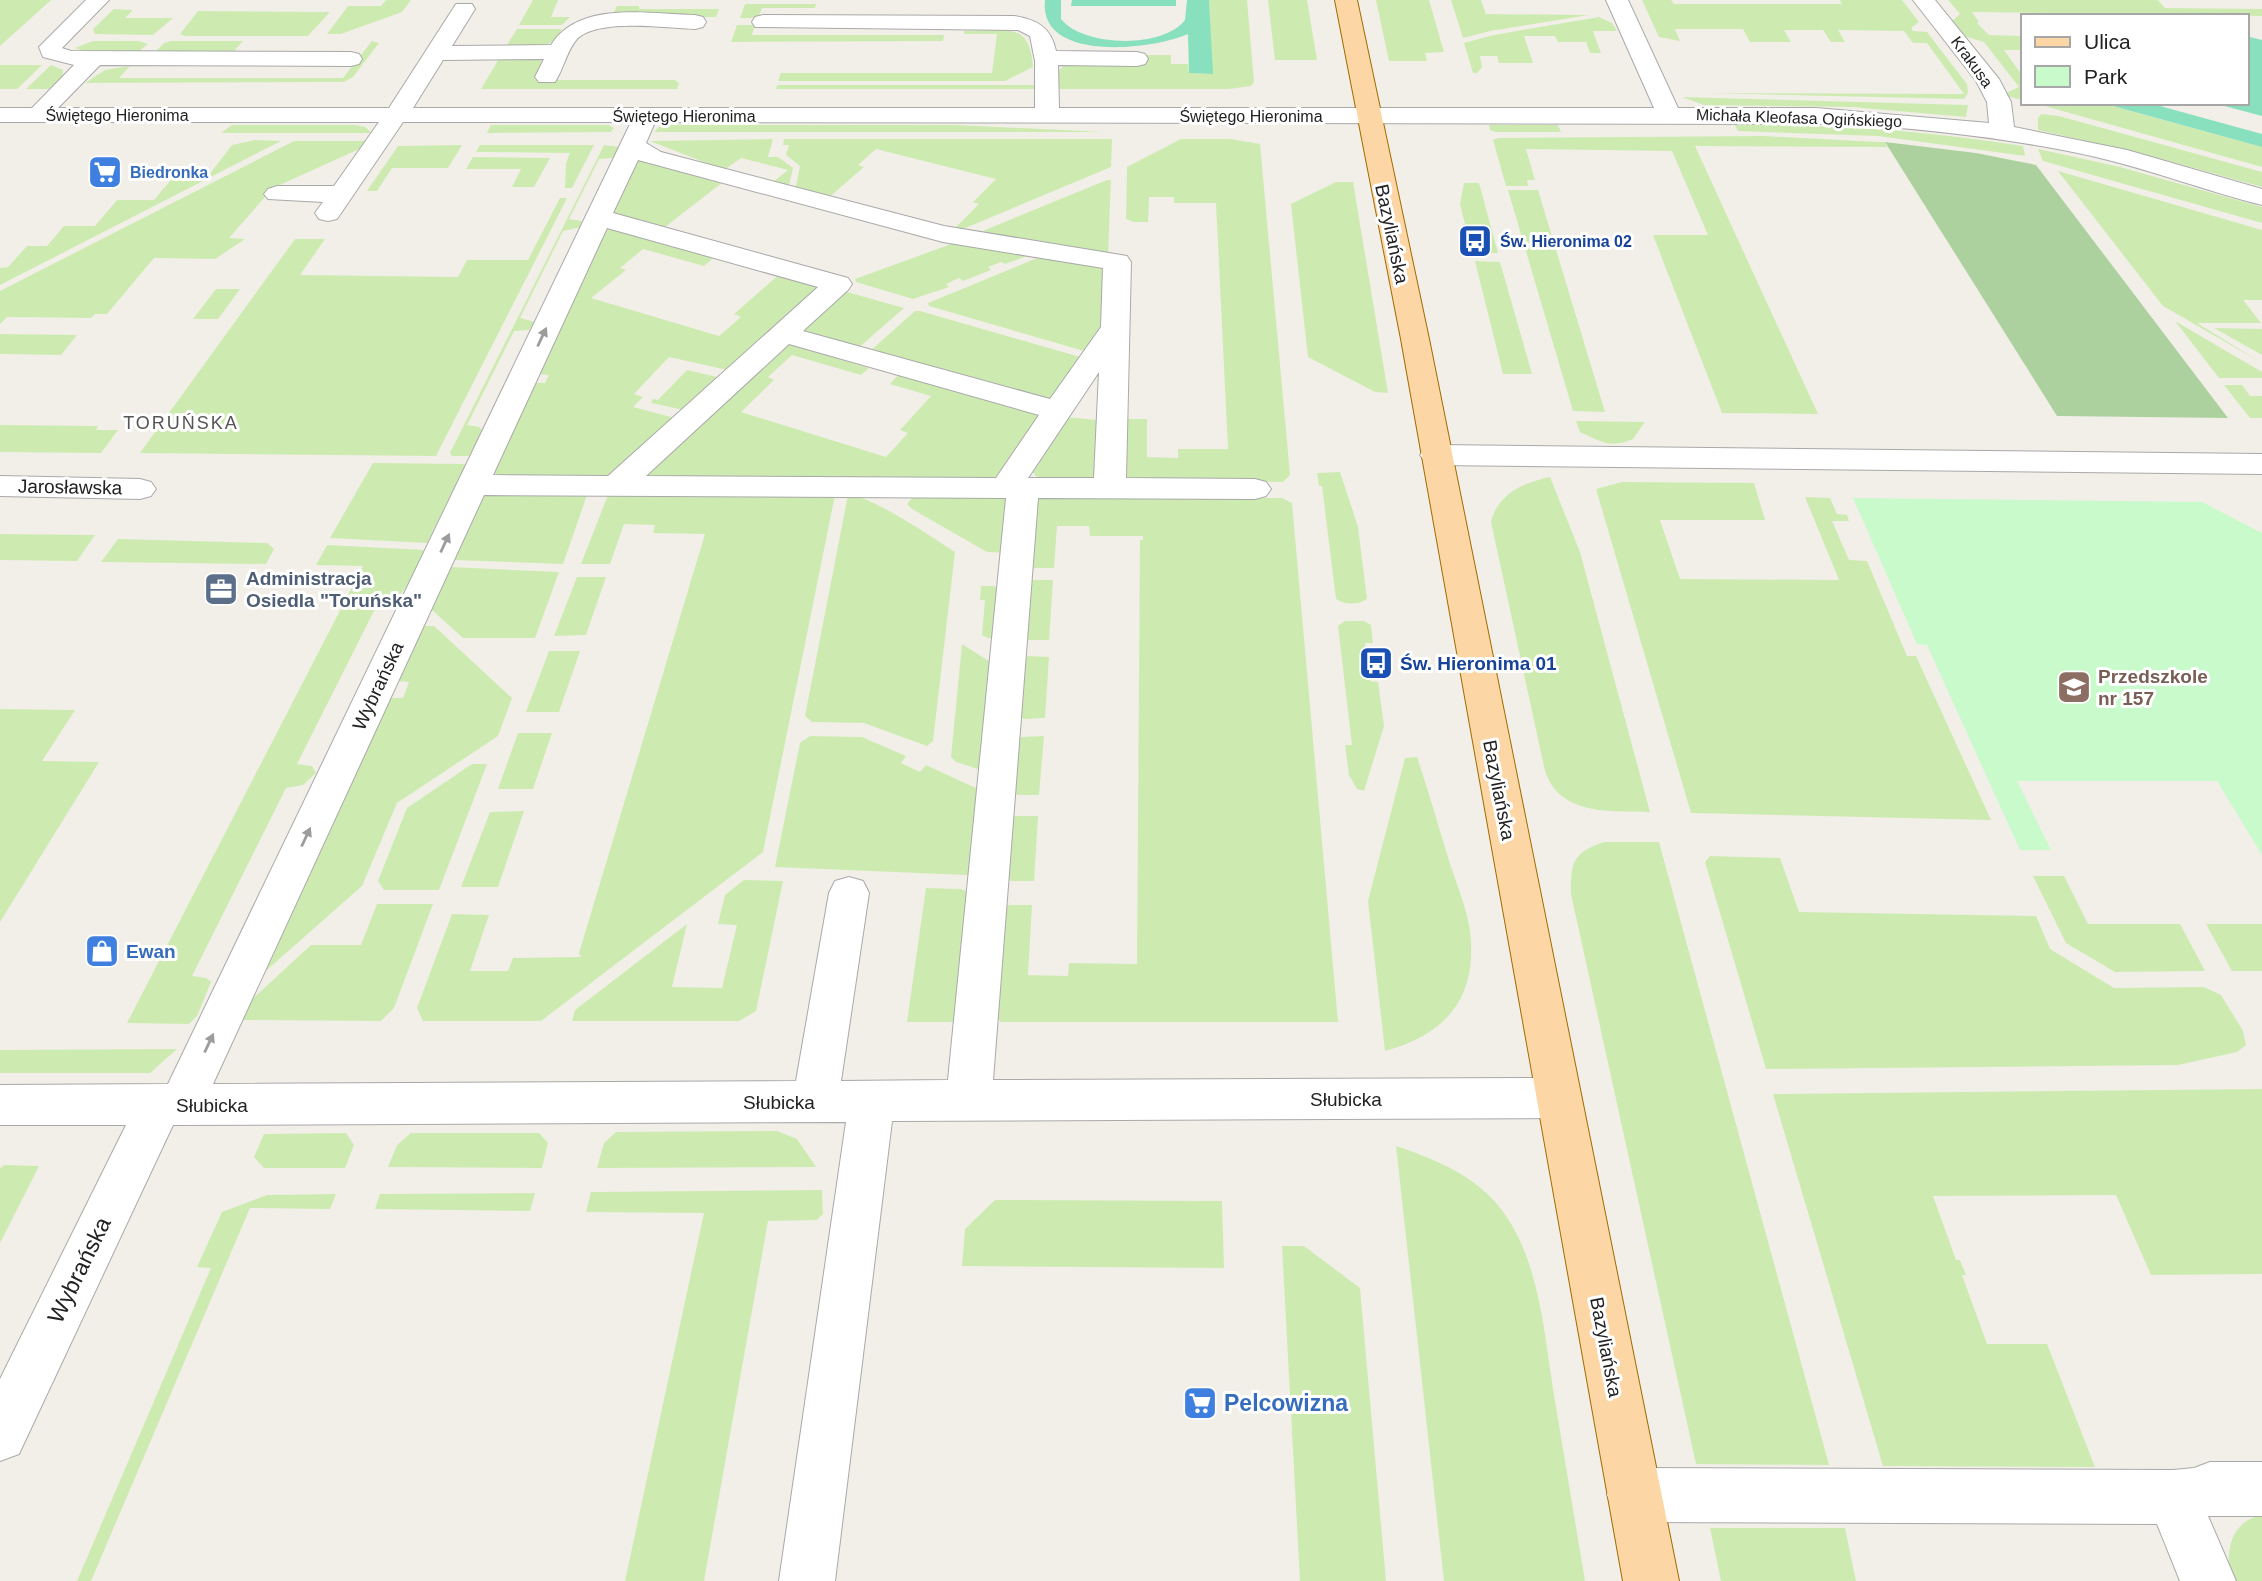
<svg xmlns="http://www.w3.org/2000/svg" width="2262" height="1581" viewBox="0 0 2262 1581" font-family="Arial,sans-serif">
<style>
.grass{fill:#cdebb0}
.forest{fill:#add19e}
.park{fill:#c8facc}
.pitch{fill:#88e0be}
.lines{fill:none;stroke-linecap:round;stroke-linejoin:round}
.minor-casing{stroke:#a9a9a9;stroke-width:2}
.major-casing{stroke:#a06b00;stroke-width:2}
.minor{fill:#fff;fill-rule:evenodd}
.major{fill:#fcd6a4;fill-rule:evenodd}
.oneway{fill:#9c9c9c}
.labels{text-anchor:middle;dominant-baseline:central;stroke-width:6;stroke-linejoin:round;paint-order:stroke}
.far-street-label{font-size:16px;fill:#222;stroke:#fff}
.far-shop-label{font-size:16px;font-weight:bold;fill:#366cbe;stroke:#fff;text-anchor:start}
.far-transit-label{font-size:16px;font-weight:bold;fill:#164399;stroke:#fff;text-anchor:start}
.far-neighbourhood-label{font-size:18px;letter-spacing:2px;fill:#555;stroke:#fff}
.street-label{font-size:19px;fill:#222;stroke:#fff}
.service-label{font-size:19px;font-weight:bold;fill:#4e5e75;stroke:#fff;text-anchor:start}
.transit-label{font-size:19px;font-weight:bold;fill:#164399;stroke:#fff;text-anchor:start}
.education-label{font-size:19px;font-weight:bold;fill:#785e54;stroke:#fff;text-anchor:start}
.shop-label{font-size:19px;font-weight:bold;fill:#366cbe;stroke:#fff;text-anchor:start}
.near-street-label{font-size:23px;fill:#222;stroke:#fff}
.near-shop-label{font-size:23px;font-weight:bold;fill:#366cbe;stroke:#fff;text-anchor:start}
</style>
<rect width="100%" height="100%" fill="#f2efe9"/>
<g class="grass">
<path d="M0 0H51L0 46Z"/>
<path d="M386 0H411L402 12 341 34H327L348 6H381Z"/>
<path d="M533 0H558L551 17H570L562 25H519Z"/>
<path d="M1209 0H1247L1254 82 1251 86 1229 89H1059L1057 72 1066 64 1144 55H1171V64H1188L1189 73 1212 74Z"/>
<path d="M1268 0H1307L1317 60H1275Z"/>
<path d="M1376 0H1429L1444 52 1425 53 1427 61H1389Z"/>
<path d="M1451 0H1481L1486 14 1589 15 1490 31 1463 38Z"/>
<path d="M1642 0H1671L1674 4H1842L1840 0H1902L1919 22 1911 28 1913 31 1927 32 1967 84 1968 93 1964 99 1705 93 1964 94 1927 43H1913L1904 31 1838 30 1845 42H1831L1823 30H1784L1791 42H1750L1743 29H1675L1680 41 1659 37Z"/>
<path d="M1948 0H2158L2165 8 2262 9V16L1972 12 1979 22 1977 23 1989 35 2022 36V50H2004L2022 75V100L2007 96 2006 93 2019 87 1984 42 1964 36 1952 21 1960 14Z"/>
<path d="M745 4H816L815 8H762L758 18H740Z"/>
<path d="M617 6H639V9H719L716 17 614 18 612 16Z"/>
<path d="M114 9 133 10 125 18H173L153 35 95 34 93 29Z"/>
<path d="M198 11 322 12H330L308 36H185L180 34Z"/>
<path d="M1599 17 1612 23 1617 31H1593L1601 53H1590L1586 42H1558L1555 36H1524L1533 63H1499L1497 56H1480L1482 67 1477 73H1473L1464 43 1494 35Z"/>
<path d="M737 25H755L752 35H944L943 41 731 42Z"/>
<path d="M517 29H562C548 54 532 47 505 48Z"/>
<path d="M1004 30C1028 32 1031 46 1033 67L1005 81H778L781 73H992L997 34H964V31Z"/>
<path d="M93 41H139L148 44 138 52H86L75 48Z"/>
<path d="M171 41H243L233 52H155L164 43Z"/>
<path d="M372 41 379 43 353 77 344 82 85 83 105 70 130 66 119 78H343Z"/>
<path d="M500 57 539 59 543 64 535 80H675L679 83 677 89H481Z"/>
<path d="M0 65H42L17 89H0Z"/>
<path d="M51 65 63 70 62 77 49 89H26Z"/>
<path d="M777 85H1035V89H776Z"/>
<path d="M1682 97 1968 105 1966 117 1852 107 1704 105Z"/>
<path d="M2034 103H2101L2262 147V167Z"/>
<path d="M2041 114 2059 116 2262 172V187L2144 154 2038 130V118Z"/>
<path d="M232 125H355L365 127 372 133H221Z"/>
<path d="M491 125H609L614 128 611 132 487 133Z"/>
<path d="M661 125H956L1104 132H654Z"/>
<path d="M1489 125H1558L1561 132H1495L1490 130Z"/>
<path d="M1735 125C1832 124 1927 131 2023 146L2025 156 1878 136 1738 131Z"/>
<path d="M1763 136 1879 142H1885L1887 147 1695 146 1818 414 1722 413 1653 235H1708L1672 151 1526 149 1535 180H1527L1528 186H1506L1493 140 1498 138Z"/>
<path d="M773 139 768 157H778L793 168 788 189 773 182 788 170 741 158 724 170 650 141Z"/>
<path d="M784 139H1112L1111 167 963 229 952 231 979 204 973 202 996 179 876 149 858 165 864 167 827 199 795 191 800 166 786 155 789 145H783Z"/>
<path d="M1181 139H1230L1260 144 1290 475 1283 482 1124 479 1122 423 1128 419H1147V457L1178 458V449H1228L1216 203H1174V197H1149L1148 222H1133L1126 219 1127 167Z"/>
<path d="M255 140 281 141 0 285V268L8 267 27 246H47L64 226H95L117 200H154L175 175H209L232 145Z"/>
<path d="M294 141H369L366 146 273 188 229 238 245 239 215 259 154 258 107 314H95L91 318 7 317 0 324V291Z"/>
<path d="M462 145 448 168H392L377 191H367L398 146Z"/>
<path d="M480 145H594L572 188H565L566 163 570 153 476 152Z"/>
<path d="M604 145 620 147 613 158 599 159 569 219 582 221 581 227 563 231 520 318 535 322 529 330 514 331 467 425 479 427 482 430 469 456H452L450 453Z"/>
<path d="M2038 149 2120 167 2262 207V223L2043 161Z"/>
<path d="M473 157 549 158H550L534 187H512L521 169H466Z"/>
<path d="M638 160 723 182 665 227 614 213Z"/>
<path d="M2058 171 2262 230V300H2243L2261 323H2197L2262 363 2163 306Z"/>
<path d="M1107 180H1111L1108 254 982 233 985 230Z"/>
<path d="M1336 182H1353L1388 393 1375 392 1308 357 1291 204Z"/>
<path d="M1464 183H1479L1498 253H1473L1472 249 1482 248 1478 232H1467L1460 204Z"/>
<path d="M1508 190H1538L1605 412 1573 411Z"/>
<path d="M560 198H567L436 456 140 453 295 239H325L300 275 458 277 467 260H528Z"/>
<path d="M611 228 717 255 704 266 643 249 620 268 626 270 591 298 719 336 741 317 734 314 781 273 826 286 732 371 669 357 634 394 643 397 633 407 675 418 615 476 498 477 494 472 535 383H545L549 375 539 374 606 231Z"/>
<path d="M954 243 1027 256 1005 264 1001 262 988 267 991 270 963 281 959 278 946 284 949 287 913 299 856 282 855 279Z"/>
<path d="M1042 256 1108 267 1106 328H1100L1084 351 929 306 928 303Z"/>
<path d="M1475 261 1500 262 1532 374H1503Z"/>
<path d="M216 289H240L218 319H193Z"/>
<path d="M840 290 904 308 857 349 800 332Z"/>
<path d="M915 311H920L1080 357 1048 403 869 352Z"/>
<path d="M2175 321 2262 372V378H2219Z"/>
<path d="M2214 328 2262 329V355Z"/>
<path d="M0 334 77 335 61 355 0 354Z"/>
<path d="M787 343 830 353 828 356 869 368 861 375 792 355 768 377 774 380 741 412 886 457 908 433 900 430 931 396 890 384 900 373 1040 413 993 481 644 479 640 475Z"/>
<path d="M687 370 726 379 684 410 651 403 653 399 658 400Z"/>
<path d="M2224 385H2242L2250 396H2262V418H2250Z"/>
<path d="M1066 417 1097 420 1100 475 1091 481H1040L1031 470Z"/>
<path d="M1576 421 1645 422 1633 439C1611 449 1599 441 1580 432Z"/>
<path d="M0 425 98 426 96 430H118L101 453 0 452Z"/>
<path d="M373 463 466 464 427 543 330 538Z"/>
<path d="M1340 472 1358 527 1367 599C1358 605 1345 605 1336 599L1322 486H1319L1317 473Z"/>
<path d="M1550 477 1580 552 1650 812C1611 811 1560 816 1545 771L1491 522C1498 493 1523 483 1550 477Z"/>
<path d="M1622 482 1754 483 1765 520H1660L1680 579 1839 580 1805 497 1830 498 1837 514 1847 515 1849 521H1832L1849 560 1867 561 1907 656H1916L1991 820 1691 813 1596 489Z"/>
<path d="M487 495H587L563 564 453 560 483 498Z"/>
<path d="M608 495H835L763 852 541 1021H423L417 1008 452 914 489 915 470 971H508L513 958 581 957 579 953 705 534 653 533 655 525 624 524 610 564H581Z"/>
<path d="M848 495C871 495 933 538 955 552L933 741 927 746 864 723 812 722 805 716Z"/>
<path d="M914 496H1015L1009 553 987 552 912 509 907 504Z"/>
<path d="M1047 496 1282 498 1292 503 1338 1022H1001L989 1011 997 912 1009 905H1032L1028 975 1068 976 1069 963 1137 964 1140 540H1143V536H1090L1089 526H1057L1054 568H1035L1027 563 1037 500Z"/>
<path d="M0 534 95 535 77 561 0 560Z"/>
<path d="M118 539 267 543 274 549 266 564 101 562Z"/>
<path d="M327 545 424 550C412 574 408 601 378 603L297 764 312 766 316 773 303 785 286 788 192 976 206 978 211 982 197 1016 189 1024 127 1023 363 566 316 565Z"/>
<path d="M450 567 559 572 535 638H463L431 609Z"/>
<path d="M577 577H606L586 635 554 636Z"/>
<path d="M1033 580H1053L1049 640H1029L1021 634 1025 585Z"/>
<path d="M981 586H994L1005 592 996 638H988L982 635 985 600H980Z"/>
<path d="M1345 621H1364L1371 625 1373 643H1365L1370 681 1378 682 1384 726 1364 791 1357 789 1349 775 1345 745H1352L1338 626Z"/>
<path d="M423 626H434L512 698 498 736 397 803 362 886 260 976 390 698H403L409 682 397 681Z"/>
<path d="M962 644 998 667 981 770 956 762 951 757Z"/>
<path d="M549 651H580L559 712H526Z"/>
<path d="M1028 656 1049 657 1045 718 1024 719 1014 713 1019 661Z"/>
<path d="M0 709 75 710 42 761 99 762 0 922Z"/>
<path d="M518 733H552L533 789H498Z"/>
<path d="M810 736 862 737 906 756 901 763 920 772 926 765 978 789 979 867 966 875 775 867 800 743Z"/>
<path d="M1044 736 1039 795H1017L1008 789 1012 742 1022 737Z"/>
<path d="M1417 757C1429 793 1439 828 1450 864 1457 885 1467 909 1470 931 1478 997 1447 1034 1385 1051L1368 901 1405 758Z"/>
<path d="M472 764H487L439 890H384L378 881 407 808Z"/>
<path d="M524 811 498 887H461L490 812Z"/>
<path d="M1015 816H1038L1034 881H1011L1001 875 1005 822Z"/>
<path d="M1605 842H1659L1829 1465 1696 1464 1571 894C1570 862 1574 851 1605 842Z"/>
<path d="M1710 856 1780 858 1799 912 2036 916 2050 949 2114 988 2204 987 2221 995 2243 1031 2246 1045 2237 1052 2178 1065 1766 1069 1705 862Z"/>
<path d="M2033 876H2064L2088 924H2180L2205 971 2115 972 2066 943Z"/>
<path d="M744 880 783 881 756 1011 739 1021H572L575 1010 687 924 672 987 722 988 737 925 718 924 725 895Z"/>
<path d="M926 888 961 889 971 893 964 1012 953 1022H907Z"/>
<path d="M377 904H433L394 1008 381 1021 240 1020 249 1002 311 945H361Z"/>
<path d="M2206 924H2262V971H2232Z"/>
<path d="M177 1049 150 1073H0V1050Z"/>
<path d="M2262 1089V1274L2151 1275 2116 1195 1933 1196 1956 1260H1960L1966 1275H1962L1987 1344H2047L2095 1467 1883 1466 1773 1094Z"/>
<path d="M777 1131 797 1139 816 1167 597 1168 604 1143 616 1132Z"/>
<path d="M346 1133 354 1145 345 1168H264L254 1157 264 1134Z"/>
<path d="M411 1133H539L548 1143 542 1168 388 1167 397 1145Z"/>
<path d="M1396 1146C1432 1158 1472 1174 1497 1204 1541 1256 1544 1337 1555 1401 1565 1461 1575 1521 1585 1581H1444Z"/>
<path d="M5 1165 39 1166 0 1243V1168Z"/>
<path d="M822 1190 823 1214 817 1220 768 1221 704 1581H625L704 1213 586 1212 591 1192Z"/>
<path d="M535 1193 530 1211 375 1209 380 1194Z"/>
<path d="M336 1194 330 1209 250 1208 91 1581H77L211 1268 197 1267 222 1212 267 1195Z"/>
<path d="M995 1200 1222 1201 1224 1268 962 1266 965 1229Z"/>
<path d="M1282 1246H1304L1360 1288 1386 1581H1300Z"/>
<path d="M2262 1515V1581H2231C2225 1553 2229 1522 2262 1515Z"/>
<path d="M1710 1528H1845L1856 1581H1721Z"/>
</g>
<path class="forest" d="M1885 142 1976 153 2036 165 2228 418 2057 416Z"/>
<path class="park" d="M1853 498 2202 502 2262 533V855L2217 781H2017L2051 850H2020L1927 645 1917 644Z"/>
<g class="pitch">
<path d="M1045 0H1061V19C1083 47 1163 49 1185 20L1187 0H1209L1213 74 1189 73 1188 34C1152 50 1038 63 1045 0Z"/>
<path d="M1072 0H1176V6H1071Z"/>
<path d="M2246 36 2262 40V116L2213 103H2246Z"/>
<path d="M2102 103H2149L2262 134V147Z"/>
</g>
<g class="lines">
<g class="minor-casing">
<g id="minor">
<path d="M86 0H109L62 48 71 51 351 52 359 54 362 59 359 64 351 66 100 65 58 108H389L456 4H472L475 9 452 46 551 45C579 0 649 14 695 15L703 17 706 22 703 27 695 29C667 28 598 18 577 39 567 50 564 68 555 82H539L535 77 544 59 443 60 413 108H1035V61L1030 36 1018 30 755 27 752 22 755 17 763 15 1014 16C1037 20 1051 27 1056 51L1137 52 1145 54 1148 59 1145 64 1137 66 1058 65 1059 108H1654L1606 0H1628L1678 108H1816L1989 123 1987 102 1976 81 1913 0H1935L1999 79 2011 102 2014 127 2127 150 2262 189V205C2206 191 2152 170 2096 157 2016 139 1934 130 1851 124L655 122 646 143 661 152 944 226 1127 256 1131 262 1126 478 1255 479 1266 482 1271 489 1266 496 1255 499 1038 498 993 1080 1557 1078 1573 1084 1580 1098 1573 1112 1557 1118 892 1121 835 1581H779L846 1122 173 1125 19 1454 0 1461V1379L126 1125H0V1085L168 1084 631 122H403L337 219 328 221 319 219 315 213 323 202 268 199 264 194 268 189 277 186H334L379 122H0V108H32L74 65 43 57 39 47ZM638 160 943 242 1103 268 1101 327 1050 399 803 331 848 290 852 284 848 278 613 213ZM607 228 818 287 608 476 493 475ZM789 344 1039 415 996 478 646 476ZM1099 372 1094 478H1028ZM484 495 1006 498 948 1080 841 1081 869 893 863 881 849 877 835 881 829 893 796 1081 213 1084Z"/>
<path d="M1436 445 2262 454V474L1436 465 1425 462 1420 455 1425 448Z"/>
<path d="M0 476 140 479 151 482 156 489 151 496 140 499 0 496Z"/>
<path d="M2210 1462H2262V1516H2208L2236 1581H2180L2157 1524 1634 1522 1615 1514 1607 1495 1615 1476 1634 1468 2173 1470 2194 1468Z"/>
</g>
</g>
<g class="major-casing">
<path id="major" d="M1335 0H1357L1429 339 1679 1581H1623L1401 339Z"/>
</g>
<use href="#minor" class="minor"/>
<use href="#major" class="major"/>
</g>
<defs><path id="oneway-solid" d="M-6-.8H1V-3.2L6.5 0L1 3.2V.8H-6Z" transform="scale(1.75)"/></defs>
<g class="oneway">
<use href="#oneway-solid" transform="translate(542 337) rotate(-65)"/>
<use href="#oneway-solid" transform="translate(445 543) rotate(-65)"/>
<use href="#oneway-solid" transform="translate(306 837) rotate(-65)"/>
<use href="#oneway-solid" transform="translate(209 1043) rotate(-65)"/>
</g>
<defs>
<g id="supermarket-square" transform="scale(1.75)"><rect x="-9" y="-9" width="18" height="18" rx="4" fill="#3f7fe0" stroke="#fff"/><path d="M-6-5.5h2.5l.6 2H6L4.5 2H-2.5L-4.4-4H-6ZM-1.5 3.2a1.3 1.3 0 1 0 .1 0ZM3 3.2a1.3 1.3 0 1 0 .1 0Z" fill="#fff"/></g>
<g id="bus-square" transform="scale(1.75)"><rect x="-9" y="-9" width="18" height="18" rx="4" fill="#1a4fb4" stroke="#fff"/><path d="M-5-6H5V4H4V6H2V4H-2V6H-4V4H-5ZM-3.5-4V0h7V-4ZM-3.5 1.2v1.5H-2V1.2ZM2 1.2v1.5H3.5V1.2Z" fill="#fff"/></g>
<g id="office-square" transform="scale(1.75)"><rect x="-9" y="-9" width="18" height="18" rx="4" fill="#5c6f8a" stroke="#fff"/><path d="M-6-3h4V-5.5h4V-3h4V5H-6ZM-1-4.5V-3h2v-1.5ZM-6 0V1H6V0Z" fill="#fff"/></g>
<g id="school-square" transform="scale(1.75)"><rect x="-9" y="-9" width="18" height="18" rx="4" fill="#8d6e63" stroke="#fff"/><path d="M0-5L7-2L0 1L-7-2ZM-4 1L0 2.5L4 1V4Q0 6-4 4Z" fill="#fff"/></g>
<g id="shop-square" transform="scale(1.75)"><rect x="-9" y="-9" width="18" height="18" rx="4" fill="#3f7fe0" stroke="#fff"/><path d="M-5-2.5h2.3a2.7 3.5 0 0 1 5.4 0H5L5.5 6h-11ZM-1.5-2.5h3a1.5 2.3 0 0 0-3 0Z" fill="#fff"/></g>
</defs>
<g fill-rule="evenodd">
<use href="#supermarket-square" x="105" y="172"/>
<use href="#bus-square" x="1475" y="241"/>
<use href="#office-square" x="221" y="589"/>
<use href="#bus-square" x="1376" y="663"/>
<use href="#school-square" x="2074" y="687"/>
<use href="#shop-square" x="102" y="951"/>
<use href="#supermarket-square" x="1200" y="1403"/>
</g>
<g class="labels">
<g class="far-street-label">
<text transform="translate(1972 62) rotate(54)">Krakusa</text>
<text x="117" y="115">Świętego Hieronima</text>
<text x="684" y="116">Świętego Hieronima</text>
<text x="1251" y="116">Świętego Hieronima</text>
<text transform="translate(1799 118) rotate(2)">Michała Kleofasa Ogińskiego</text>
</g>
<g class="far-shop-label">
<text x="130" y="172">Biedronka</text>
</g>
<g class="far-transit-label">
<text x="1500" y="241">Św. Hieronima 02</text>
</g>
<g class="far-neighbourhood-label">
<text x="181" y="423">TORUŃSKA</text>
</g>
<g class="street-label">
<text transform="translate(1392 234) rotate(78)">Bazyliańska</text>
<text transform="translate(70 487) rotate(1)">Jarosławska</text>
<text transform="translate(378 686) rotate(-65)">Wybrańska</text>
<text transform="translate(1499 790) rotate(79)">Bazyliańska</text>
<text x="1346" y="1099">Słubicka</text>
<text x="779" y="1102">Słubicka</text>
<text x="212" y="1105">Słubicka</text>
<text transform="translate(1606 1347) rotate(79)">Bazyliańska</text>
</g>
<g class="service-label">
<text x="246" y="578">Administracja<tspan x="246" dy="22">Osiedla "Toruńska"</tspan></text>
</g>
<g class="transit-label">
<text x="1400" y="663">Św. Hieronima 01</text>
</g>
<g class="education-label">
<text x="2098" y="676">Przedszkole<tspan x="2098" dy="22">nr 157</tspan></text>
</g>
<g class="shop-label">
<text x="126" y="951">Ewan</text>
</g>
<g class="near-street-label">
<text transform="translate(79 1270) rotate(-64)">Wybrańska</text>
</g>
<g class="near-shop-label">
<text x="1224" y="1403">Pelcowizna</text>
</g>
</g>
<rect x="2021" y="14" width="228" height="91" fill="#ffffff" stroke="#a7a7a7" stroke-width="2"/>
<rect x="2035" y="37" width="35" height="10" fill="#fcd6a4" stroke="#a7a7a7" stroke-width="2"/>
<text x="2084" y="49" font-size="21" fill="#222222">Ulica</text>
<rect x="2035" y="66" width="35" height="21" fill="#c8facc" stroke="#a7a7a7" stroke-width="2"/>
<text x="2084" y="84" font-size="21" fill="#222222">Park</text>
</svg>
